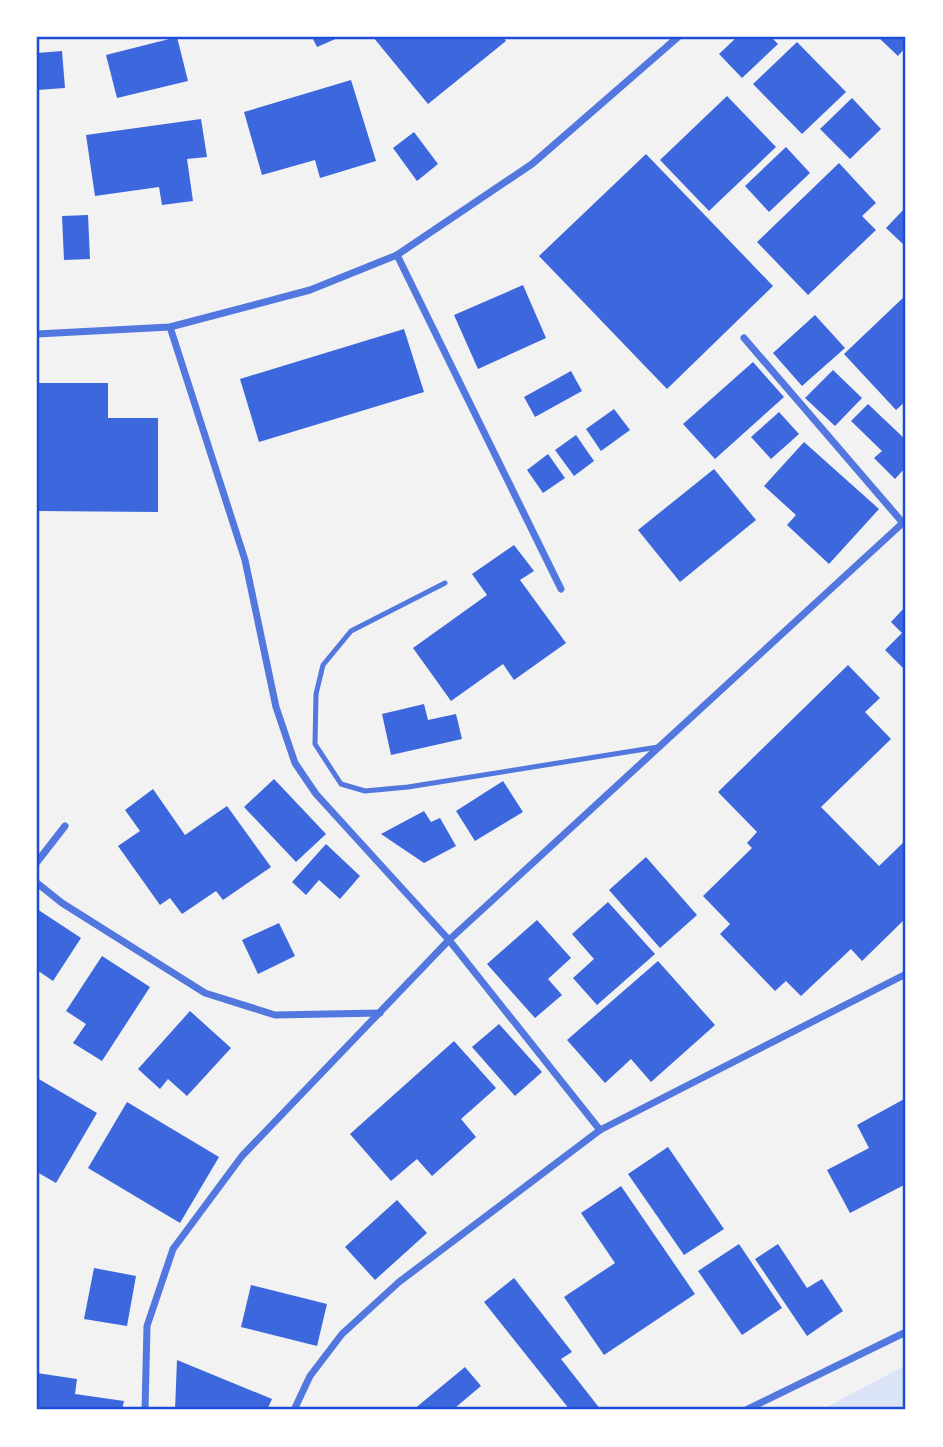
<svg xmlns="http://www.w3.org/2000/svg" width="943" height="1447" viewBox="0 0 943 1447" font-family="'Zilla Slab',serif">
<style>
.green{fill:#dbe4f7}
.building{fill:#3d67dc}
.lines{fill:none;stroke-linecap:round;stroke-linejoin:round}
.service{stroke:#5277de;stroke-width:5}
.minor{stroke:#5277de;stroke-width:7}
.neatline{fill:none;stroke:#1d4ed8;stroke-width:2.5}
</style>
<rect width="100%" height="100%" fill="#f2f2f2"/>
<path class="green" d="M906 1365V1410H821Z"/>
<g class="building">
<path d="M177 37 188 81 117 98 106 55Z"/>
<path d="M312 37H340L317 47Z"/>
<path d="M373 37H503L506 41 428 104Z"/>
<path d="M737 37H771L778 44 742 78 719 54Z"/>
<path d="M878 37H906V47L898 56Z"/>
<path d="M797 42 846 92 802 134 753 84Z"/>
<path d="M62 51 65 88 37 90V53Z"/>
<path d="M351 80 376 161 320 178 315 160 262 175 244 112Z"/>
<path d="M727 96 776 147 709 211 660 160Z"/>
<path d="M852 98 881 129 850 159 820 129Z"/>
<path d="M201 119 207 157 187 159 193 201 162 205 159 187 95 196 86 135Z"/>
<path d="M414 132 438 164 417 181 393 148Z"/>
<path d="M786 147 810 173 769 212 745 186Z"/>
<path d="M646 154 773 286 667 389 539 256Z"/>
<path d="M839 163 876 203 862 216 876 230 808 295 757 242Z"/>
<path d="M906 207V247L886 228Z"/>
<path d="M88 215 90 259 64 260 62 216Z"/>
<path d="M523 285 546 338 478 369 454 315Z"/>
<path d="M906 295V401L896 410 844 354Z"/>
<path d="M815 315 845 348 802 386 773 353Z"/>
<path d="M404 329 424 392 259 442 240 379Z"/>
<path d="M753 362 784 397 715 459 683 424Z"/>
<path d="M833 370 862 398 835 426 805 398Z"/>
<path d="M571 371 582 391 535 417 524 397Z"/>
<path d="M37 383H108V418H158V512L37 511Z"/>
<path d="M868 404 906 440V467L895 479 874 458 882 451 851 421Z"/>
<path d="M614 409 630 430 601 451 586 429Z"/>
<path d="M779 412 799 434 771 459 751 437Z"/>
<path d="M576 435 594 461 574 476 555 450Z"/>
<path d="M804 442 879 509 829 564 787 525 796 515 764 486Z"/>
<path d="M548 454 565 478 543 493 527 470Z"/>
<path d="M714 469 756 520 680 582 638 530Z"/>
<path d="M514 545 534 571 520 580 566 643 514 680 503 664 451 701 413 648 487 595 472 574Z"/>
<path d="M906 606V671L885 650 902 633 891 622Z"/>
<path d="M848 665 880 698 865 712 891 739 821 807 879 866 906 840V918L862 961 851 949 801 996 786 981 775 991 720 934 730 924 703 896 752 848 747 843 757 832 718 792Z"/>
<path d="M424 704 428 720 456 714 462 739 391 755 382 714Z"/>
<path d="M274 779 326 834 296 862 244 807Z"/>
<path d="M503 781 523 812 475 841 456 811Z"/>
<path d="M153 789 185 835 227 806 271 867 223 900 216 891 182 914 170 898 160 905 118 846 140 831 125 810Z"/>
<path d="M424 811 431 822 440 818 456 846 424 863 381 834Z"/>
<path d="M326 844 360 876 340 899 319 880 306 895 292 882Z"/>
<path d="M646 857 697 915 660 948 609 890Z"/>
<path d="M608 902 655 954 597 1005 573 978 594 959 572 934Z"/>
<path d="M37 909 81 938 53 981 37 970Z"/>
<path d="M537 920 571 958 548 979 562 995 535 1018 487 964Z"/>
<path d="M279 923 295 956 258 974 242 940Z"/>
<path d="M102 956 150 987 102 1061 73 1043 86 1024 66 1011Z"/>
<path d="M658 961 715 1025 651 1082 631 1059 605 1083 567 1040Z"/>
<path d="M190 1011 231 1048 187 1096 168 1079 160 1089 138 1069Z"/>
<path d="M499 1024 542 1072 515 1096 472 1047Z"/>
<path d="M454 1041 496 1088 461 1119 476 1137 432 1176 417 1159 391 1181 350 1134Z"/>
<path d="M37 1078 97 1113 56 1183 37 1172Z"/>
<path d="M906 1098V1184L850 1213 827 1170 869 1148 857 1125Z"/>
<path d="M127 1102 219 1157 180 1223 88 1168Z"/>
<path d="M668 1147 724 1229 684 1255 628 1174Z"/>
<path d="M621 1186 695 1294 604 1355 564 1297 615 1263 581 1213Z"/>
<path d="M397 1200 427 1233 375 1280 345 1247Z"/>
<path d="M739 1244 782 1308 742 1335 698 1271Z"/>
<path d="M778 1244 807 1288 822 1279 843 1311 807 1336 755 1259Z"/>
<path d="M94 1268 136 1276 127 1326 84 1319Z"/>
<path d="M514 1278 572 1352 561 1359 601 1410H570L484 1302Z"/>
<path d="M251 1285 327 1304 317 1346 241 1327Z"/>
<path d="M177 1360 272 1399 267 1410H175Z"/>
<path d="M465 1367 481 1386 456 1407 458 1410H413Z"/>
<path d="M37 1373 77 1379 75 1394 124 1401 122 1410H37Z"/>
</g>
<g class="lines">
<path class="service" d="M445 583 351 631 323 665 316 694 315 744 341 784 365 791 408 787 658 747"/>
<g class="minor">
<path d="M397 255 561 589"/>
<path d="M170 327 245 560 276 707 295 763 316 794 449 940 600 1130"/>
<path d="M37 334 170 327 310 290 397 255 532 164 678 37"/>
<path d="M744 338 903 523"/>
<path d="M37 862 65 826"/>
<path d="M37 883 62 903 205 993 275 1015 380 1013"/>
<path d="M145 1410 147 1326 173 1249 242 1156 449 940 906 520"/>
<path d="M294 1410 310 1376 342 1334 399 1282 600 1130 906 974"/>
<path d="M746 1410 906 1332"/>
</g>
</g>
<rect width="943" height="1447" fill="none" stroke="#ffffff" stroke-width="77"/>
<rect x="38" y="38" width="866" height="1370" class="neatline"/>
</svg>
